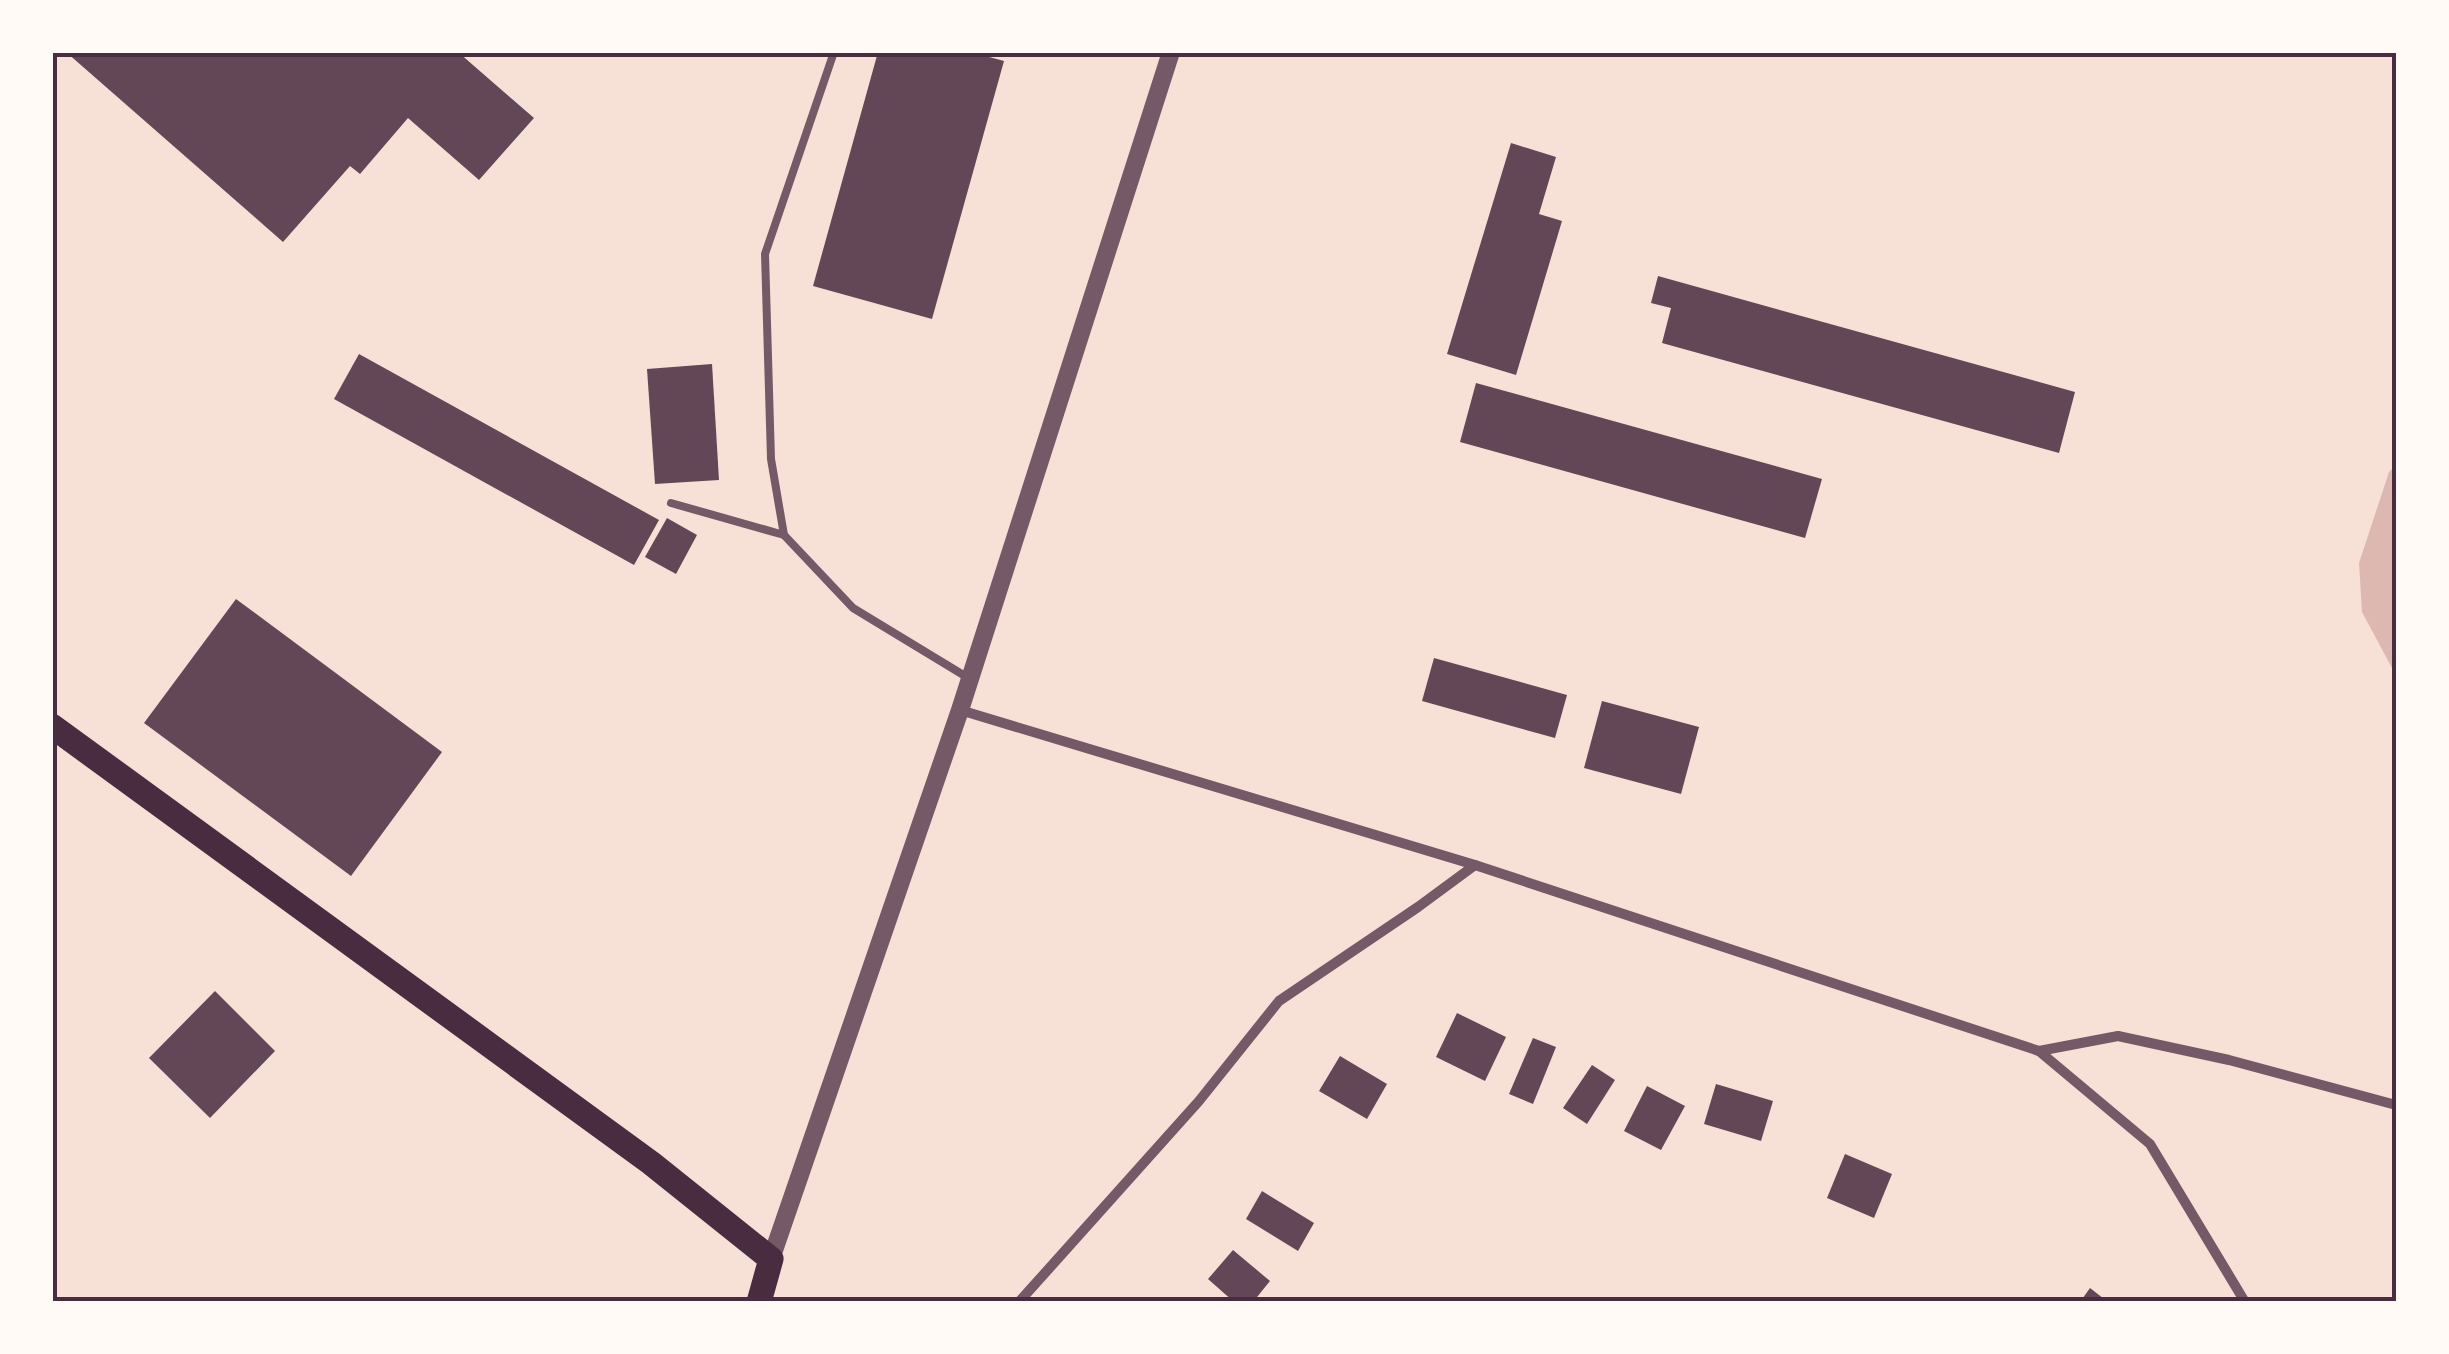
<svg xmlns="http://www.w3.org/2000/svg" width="2449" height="1354" viewBox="0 0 2449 1354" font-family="Overpass,sans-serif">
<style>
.water{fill:#dcb8b0}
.building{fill:#644757}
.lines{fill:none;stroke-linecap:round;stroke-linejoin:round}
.service{stroke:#755966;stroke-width:8}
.minor{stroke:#755966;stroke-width:10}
.tertiary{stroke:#755966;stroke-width:18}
.primary{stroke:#4a2c40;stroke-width:25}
.neatline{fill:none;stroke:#4a2c40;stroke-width:4}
</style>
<rect width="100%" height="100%" fill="#f7e1d7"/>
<path class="water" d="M2396 465V671L2392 668 2362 612 2359 563 2389 472Z"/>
<g class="building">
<path d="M66 52H458L534 118 479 180 408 118 360 174 350 166 283 242Z"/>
<path d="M878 52H971L1004 61 932 319 813 286Z"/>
<path d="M1511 143 1556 157 1539 214 1562 221 1516 375 1447 354Z"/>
<path d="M1658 276 2075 392 2059 453 1662 343 1671 308 1651 303Z"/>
<path d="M359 354 659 520 634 565 334 399Z"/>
<path d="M712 364 719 480 655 484 647 369Z"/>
<path d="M1476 383 1822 479 1805 538 1460 442Z"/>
<path d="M667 518 697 535 676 574 645 557Z"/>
<path d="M236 599 442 752 351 876 144 723Z"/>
<path d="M1434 658 1567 695 1555 738 1422 701Z"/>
<path d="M1602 701 1699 727 1681 794 1584 768Z"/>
<path d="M215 991 275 1051 210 1118 149 1058Z"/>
<path d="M1457 1013 1506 1037 1485 1081 1436 1057Z"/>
<path d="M1533 1038 1556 1047 1533 1104 1509 1094Z"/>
<path d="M1340 1056 1387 1084 1367 1119 1319 1091Z"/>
<path d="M1592 1065 1615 1080 1587 1124 1563 1108Z"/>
<path d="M1716 1084 1773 1101 1761 1141 1704 1124Z"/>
<path d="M1647 1086 1685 1106 1661 1150 1624 1131Z"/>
<path d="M1845 1154 1892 1174 1874 1218 1827 1198Z"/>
<path d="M1262 1191 1314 1223 1298 1251 1246 1219Z"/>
<path d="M1233 1250 1270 1281 1253 1302H1234L1208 1279Z"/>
<path d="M2090 1288 2108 1302H2080Z"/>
</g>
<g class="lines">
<g class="service">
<path d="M834 52 765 254 771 459 784 535 853 608 970 679"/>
<path d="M671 503 784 535"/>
</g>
<g class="minor">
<path d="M960 710 1475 865 2039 1051 2150 1144 2245 1302"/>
<path d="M2039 1051 2118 1036 2229 1060 2396 1105"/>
<path d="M1019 1302 1199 1101 1279 1001 1418 907 1475 865"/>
</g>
<path class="tertiary" d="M771 1259 960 710 1171 52"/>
<path class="primary" d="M52 726 651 1163 771 1259 759 1302"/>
</g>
<rect width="2449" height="1354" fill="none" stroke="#fffaf5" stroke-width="110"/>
<rect x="55" y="55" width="2339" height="1244" class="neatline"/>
</svg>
